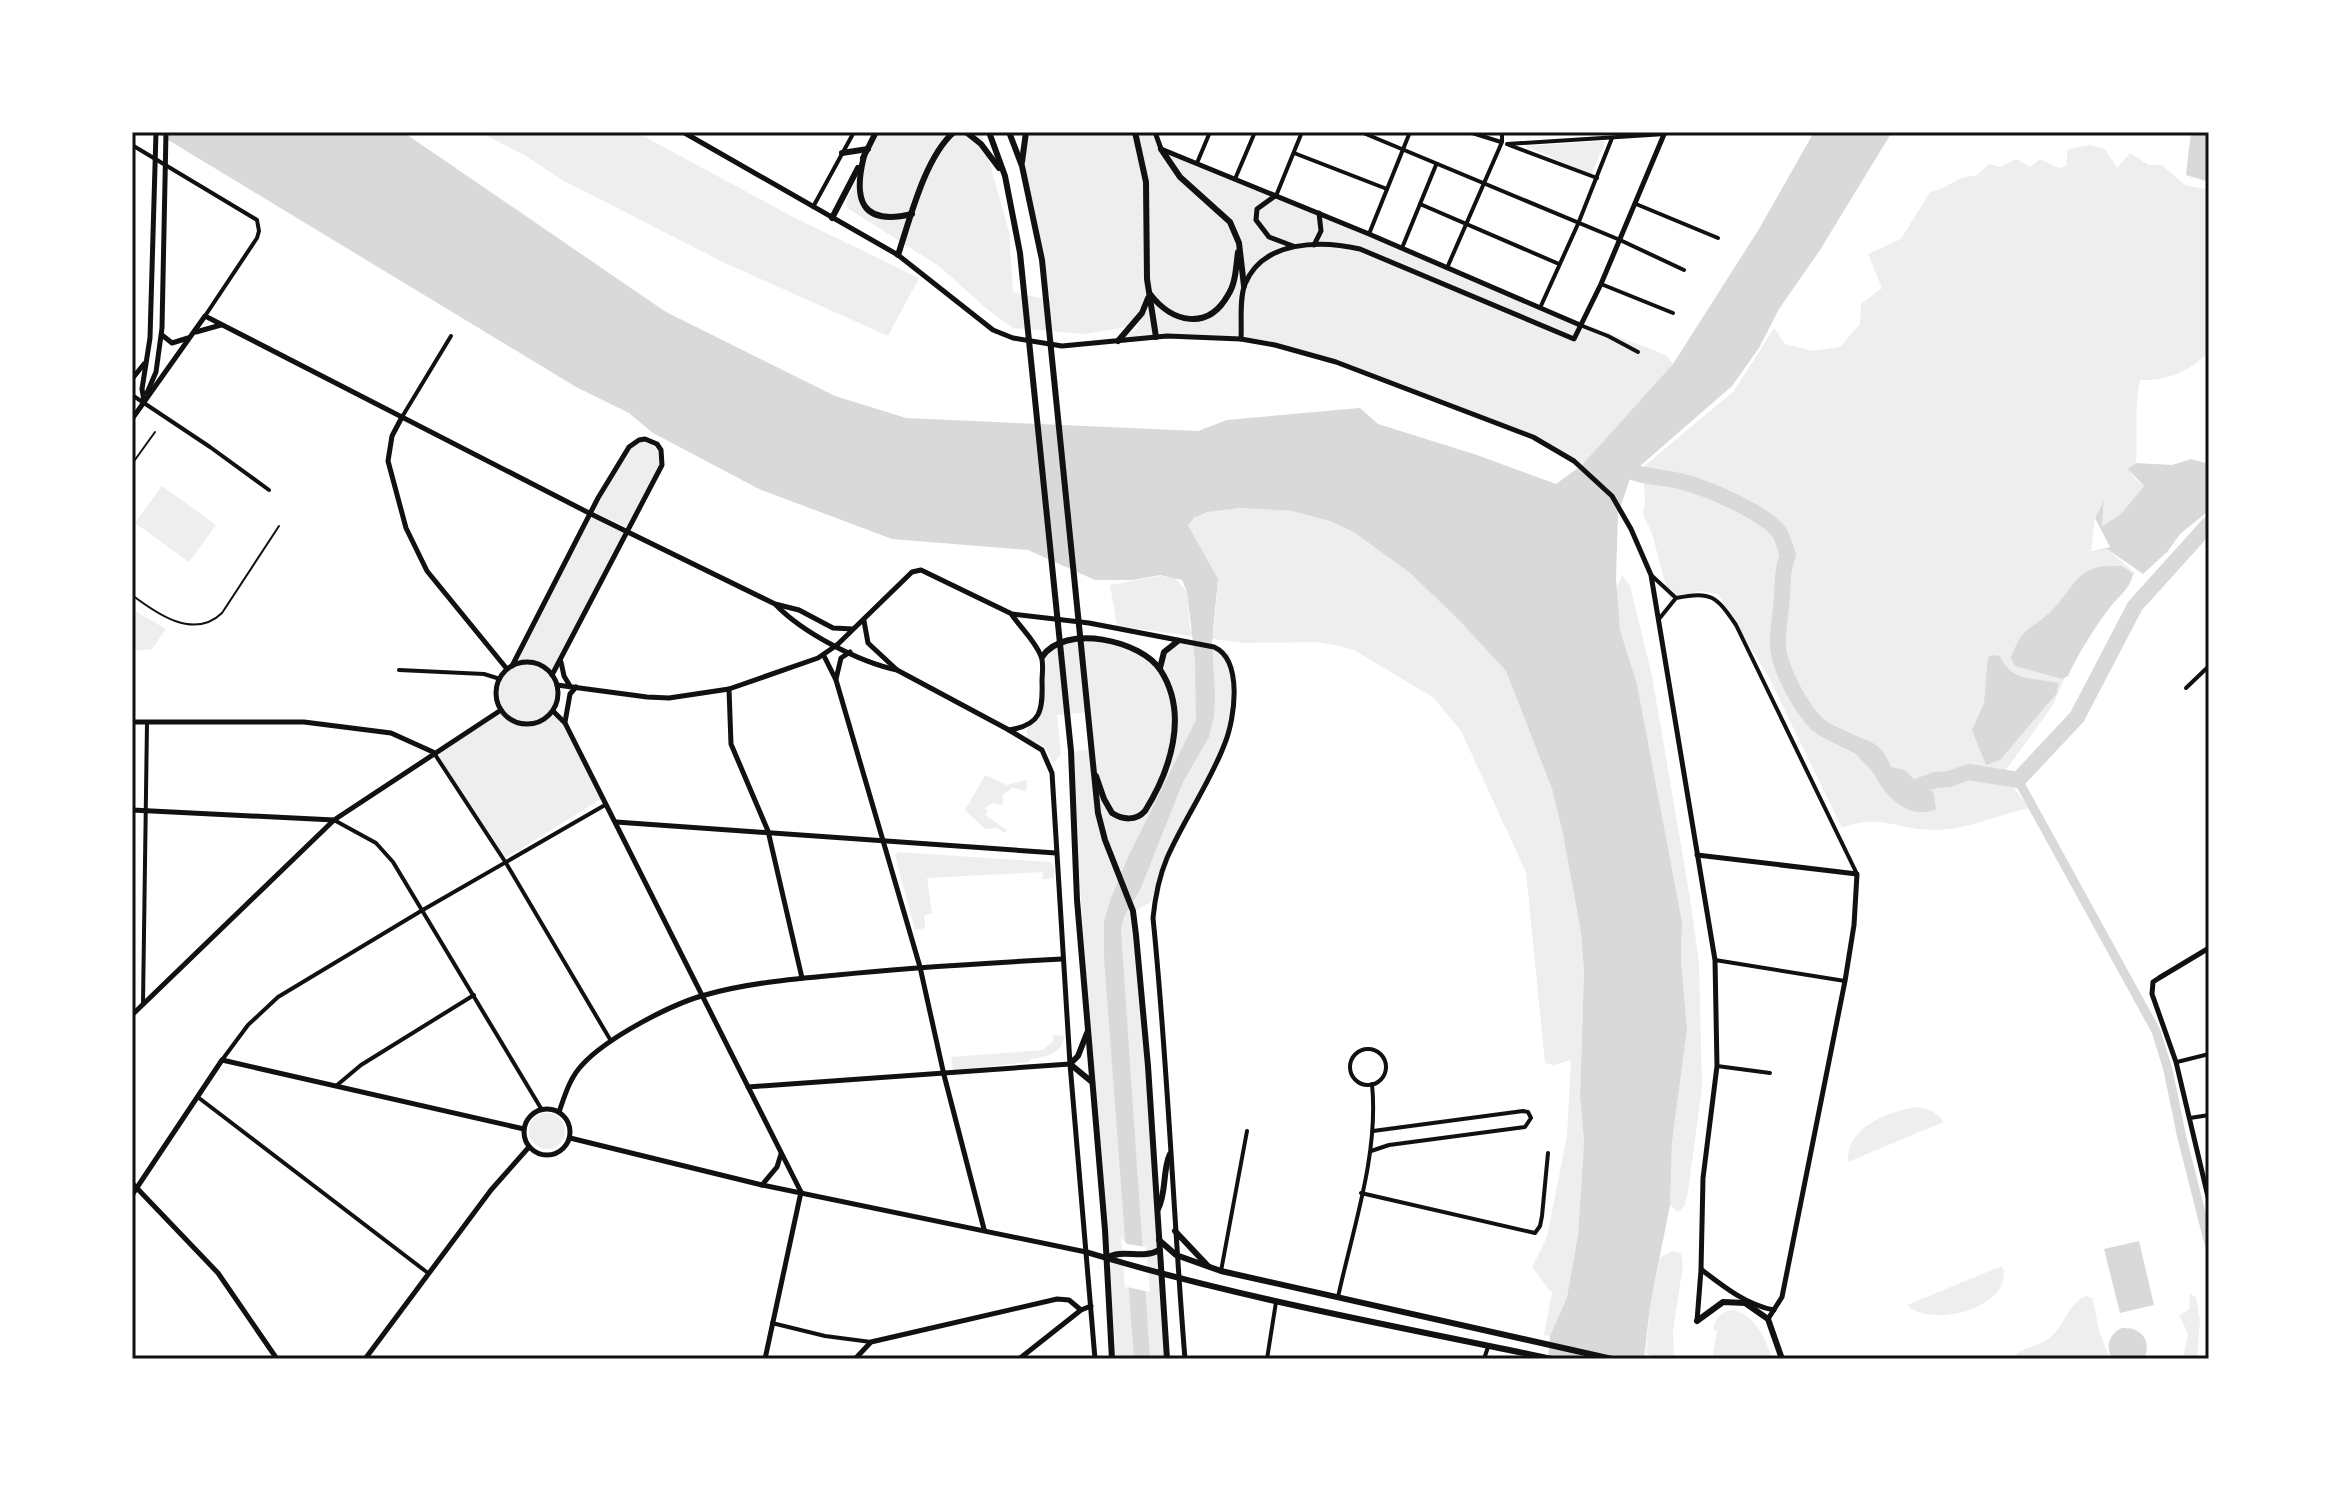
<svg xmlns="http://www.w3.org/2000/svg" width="2341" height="1491" viewBox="0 0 2341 1491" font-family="Poppins,sans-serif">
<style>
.green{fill:#eee}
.water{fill:#d9d9d9}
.pier{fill:#fff}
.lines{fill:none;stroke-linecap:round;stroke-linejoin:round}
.canal{stroke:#d9d9d9;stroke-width:9}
.river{stroke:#d9d9d9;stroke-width:16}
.service{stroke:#111;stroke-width:2}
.minor{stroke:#111;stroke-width:4}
.tertiary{stroke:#111;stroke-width:5}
.secondary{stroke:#111;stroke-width:5}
.trunk{stroke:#111;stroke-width:6}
.neatline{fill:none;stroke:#111;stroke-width:3}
</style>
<rect width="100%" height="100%" fill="#fff"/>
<g class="green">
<path d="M480 132H636L791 216 919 278 888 336 723 262 564 181 524 155Z"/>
<path d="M879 132H981L1009 232 1013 292 1050 300 1019 152 1026 132H1158L1156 137 1161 149 1540 308 1651 349 1667 356 1673 364 1582 465 1551 446 1336 362 1241 339 1167 336 1118 341 1137 329 1141 319 1133 326 1085 334 1013 328 987 309 939 266 847 208 846 202Z"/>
<path d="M1603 141 1605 142 1591 175 1526 146Z"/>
<path d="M2091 145 2105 149 2117 168 2130 153 2149 165H2162L2185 185 2209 190V351C2192 371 2167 381 2140 380 2134 407 2138 436 2136 463L2129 469 2135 479 2144 486 2120 515 2102 527 2104 503 2095 518 2091 551 2107 549 2135 573 2113 595 2080 641 2053 705 2003 774 2029 808C1997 815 1967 830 1933 830 1898 830 1879 813 1842 828L1769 678 1718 594 1698 591 1670 602 1652 533 1643 515 1645 503 1644 485 1636 473 1734 391 1774 328 1785 344 1812 351 1840 347 1860 324 1861 304 1882 288 1868 254 1901 239 1930 192C1952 188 1953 176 1976 176L1989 164 2000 167 2017 159 2030 167 2040 159 2059 168 2066 166 2068 149Z"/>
<path d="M639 442C654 441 659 450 661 464L628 528 594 512 628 449Z"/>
<path d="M162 486 216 525 189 562 135 523Z"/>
<path d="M1240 508 1292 511 1330 521 1355 533 1410 573 1458 619 1506 671 1552 789 1563 834 1581 933 1584 972 1580 1096 1584 1142 1578 1235 1567 1297 1550 1336 1544 1335 1552 1293 1532 1267 1547 1237 1567 1136 1571 1060 1554 1065 1545 1063 1526 872 1461 731 1434 698 1354 650 1340 646 1317 642 1244 643 1117 626 1110 585 1160 576 1175 578 1187 592 1190 629 1214 631 1218 579 1188 525C1200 510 1222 510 1240 508Z"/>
<path d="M591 516 625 532 552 672 534 661 516 662Z"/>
<path d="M1622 575 1630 586 1652 676 1690 898 1699 963 1702 1088 1688 1191 1685 1205 1678 1212 1670 1205 1672 1143 1687 1029 1681 958 1682 922 1637 684 1620 630 1616 590Z"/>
<path d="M132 609 166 629 152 649 132 651Z"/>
<path d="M1067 639 1112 641 1159 666 1164 652 1177 642 1223 649 1230 654 1234 676 1232 710 1226 740 1164 860 1151 902 1133 912 1141 969 1167 1359H1112L1071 751 1091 750 1093 765 1096 764 1089 712 1057 715 1061 754 1054 763 1045 747 1027 738V727L1039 716 1044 657Z"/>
<circle cx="527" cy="693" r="29"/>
<path d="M501 712C517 728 536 729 553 713L562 721 601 799 504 859 436 753Z"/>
<path d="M985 775 1006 785 1027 780 1026 791 1012 788 1003 795V805L992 803 985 808 988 811 985 815 1007 830 1005 833 997 828 985 829 965 810Z"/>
<path d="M898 852 1050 862 1054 866V878L1042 879 1043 872 927 878 932 913 924 916 925 928 915 930 895 855Z"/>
<path d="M1053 1035 1064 1036C1063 1054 1045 1057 1031 1059L1029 1062 953 1070 951 1057 1043 1050 1053 1041Z"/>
<path d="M1917 1107C1929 1109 1936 1111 1943 1122L1848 1162C1845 1127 1890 1111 1917 1107Z"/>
<circle cx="547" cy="1131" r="18"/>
<path d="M1672 1251 1681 1253 1683 1265 1673 1331 1674 1359H1658L1646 1353 1650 1306 1660 1258Z"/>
<path d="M2002 1266C2017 1305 1933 1330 1907 1305Z"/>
<path d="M2190 1294 2196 1297 2200 1321 2197 1359H2183L2188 1333 2179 1316 2189 1309Z"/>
<path d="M2087 1296 2093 1299 2099 1331 2110 1359H2015L2014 1356C2025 1346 2042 1346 2053 1335 2065 1323 2070 1301 2087 1296Z"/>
<path d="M1732 1310C1755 1314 1766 1339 1772 1359H1712L1717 1331 1713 1329C1716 1318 1720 1312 1732 1310Z"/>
</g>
<g class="water">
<path d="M155 132H403L666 312 835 396 906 418 1198 431 1227 420 1360 408 1378 424 1477 455 1556 484 1582 465 1673 364 1759 229 1814 132H1892L1820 250 1779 309 1759 348 1732 386 1632 473 1618 514 1616 578 1620 630 1637 684 1682 922 1681 958 1687 1029 1672 1143 1670 1205 1650 1306 1644 1359H1548L1550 1336 1567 1297 1578 1235 1584 1142 1580 1096 1584 972 1581 933 1563 834 1552 789 1506 671 1458 619 1410 573 1355 533 1330 521 1292 511 1240 508 1208 512 1194 518 1188 525 1218 579 1212 643 1215 695 1214 716 1209 737 1183 782 1140 890 1124 916 1121 930 1150 1359H1134L1104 957V921L1111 898 1128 857 1196 720 1195 659 1187 592 1182 580 1160 575 1134 580H1095L1028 550 892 539 759 489 653 433 629 413 576 387Z"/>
<path d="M2191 132H2209V182L2186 175Z"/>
<path d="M2191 459 2209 464V506L2206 513 2180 534 2168 551 2143 574 2107 549 2091 552 2110 547 2095 518 2104 501 2102 526 2120 515 2144 486 2128 469 2136 463 2172 465Z"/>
<path d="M2107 566H2122L2133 574C2130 590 2117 597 2108 610 2095 627 2077 656 2068 676L2062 679 2015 666 2011 658C2023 623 2034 630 2055 607 2073 588 2077 568 2107 566Z"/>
<path d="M1994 655 2000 656C2012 683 2033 677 2058 683L2057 693 2000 760 1986 765 1972 730 1984 703 1988 657Z"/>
<path d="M1859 738C1877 742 1884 750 1891 767L1905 770 1925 791H1933L1936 809C1914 819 1894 804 1881 786 1877 780 1875 774 1870 769 1863 762 1858 758 1853 749Z"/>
<path d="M2139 1241 2154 1305 2120 1313 2104 1249Z"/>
<path d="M2122 1328C2142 1327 2152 1341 2144 1359H2112C2105 1346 2109 1334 2122 1328Z"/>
</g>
<path class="pier" d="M1121 1237 1127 1244 1146 1247 1150 1292 1127 1287 1125 1290Z"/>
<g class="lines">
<path class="canal" d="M2018 780 2156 1031 2168 1070 2182 1138 2209 1244"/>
<g class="river">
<path d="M1621 466C1639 478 1660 476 1680 481 1707 488 1762 511 1779 532 1783 538 1785 548 1788 555 1782 569 1783 582 1782 597 1781 613 1777 631 1778 647 1780 670 1801 708 1817 724 1833 738 1856 740 1870 755"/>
<path d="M1902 783 1914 788 1935 780 1949 779 1969 772 2018 780 2077 717 2135 606 2209 524"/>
</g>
<g class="service">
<path d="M132 464 155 432"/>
<path d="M132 595C157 614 194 640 222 613L279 526"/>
</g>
<g class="minor">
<path d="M1361 132 1620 240 1684 270"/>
<path d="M1469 132 1501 142"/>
<path d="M1507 144 1665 134"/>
<path d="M132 145 257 220 259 231 257 238 205 316"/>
<path d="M1509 145 1597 178"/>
<path d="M1294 153 1387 189"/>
<path d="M1197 163 1210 132"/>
<path d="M1235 179 1255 132"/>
<path d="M1276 196 1302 132"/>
<path d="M1420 204 1559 264"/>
<path d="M1636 204 1718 238"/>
<path d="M813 207 854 132"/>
<path d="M1369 234 1410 132"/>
<path d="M1402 248 1436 165"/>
<path d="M1447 268 1502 142V132"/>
<path d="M1601 284 1673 313"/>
<path d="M1540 308 1578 224 1612 138"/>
<path d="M1580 325 1608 336 1638 352"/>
<path d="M132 395 210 447 269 490"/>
<path d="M402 417 451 336"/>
<path d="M1651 575 1676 598"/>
<path d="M1659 619 1676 598C1712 591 1716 596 1736 625L1857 874"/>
<path d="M399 670 484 674 500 679"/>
<path d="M2186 688 2209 666"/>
<path d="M434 753 506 863 611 1041"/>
<path d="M334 820 376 843 393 862 542 1110"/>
<path d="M1715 960 1845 981"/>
<path d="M143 1004 147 723"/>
<circle cx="1368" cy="1067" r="18"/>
<path d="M222 1060 248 1025 278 997 421 911 605 805"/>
<path d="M2177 1062 2209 1054"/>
<path d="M1717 1066 1770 1073"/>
<path d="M336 1086 361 1065 474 995"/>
<path d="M199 1098 428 1273"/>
<path d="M2190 1118 2209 1115"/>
<path d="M1371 1151 1389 1145 1525 1127 1531 1118 1528 1112 1523 1111 1373 1131"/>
<path d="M1361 1193 1535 1233 1540 1226 1542 1216 1548 1153"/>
<path d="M1221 1271 1247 1131"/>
<path d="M1338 1297C1353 1228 1379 1154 1372 1084"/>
<path d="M772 1323 825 1336 871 1342"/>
<path d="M1267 1359 1276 1302"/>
<path d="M1484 1359 1488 1347"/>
</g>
<g class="tertiary">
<path d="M683 132 898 255"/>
<path d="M1155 132 1161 149 1369 234 1580 325"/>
<path d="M1275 196 1257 209 1256 220 1269 237 1293 246"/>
<path d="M1314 245 1321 231 1319 213"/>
<path d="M196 332 221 325"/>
<path d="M162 335 172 343 188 338"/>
<path d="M1241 339C1242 323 1239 299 1245 284 1263 240 1321 240 1360 249L1574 339 1601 284 1665 132"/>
<path d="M132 379 144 364"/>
<path d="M147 393 156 372 162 328 166 132"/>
<path d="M144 401 142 389 150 338 156 132"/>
<path d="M402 417 392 436 388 461 406 528 427 571 507 669"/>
<path d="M132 419 205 316 591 514 775 604 799 610 833 628 853 629"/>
<path d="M776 605C803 633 859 662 897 670L1009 730"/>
<path d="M824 656 836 680 920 967 944 1075 984 1229"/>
<path d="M561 662 564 676 570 686"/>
<circle cx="527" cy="693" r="31"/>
<path d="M512 666 598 498 629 447 639 440 645 439 657 444 661 450 662 465 552 675"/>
<path d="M836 679 841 658 850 652"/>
<path d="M557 685 647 697 669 698 729 689 818 658 837 645"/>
<path d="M729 689 731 744 768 831 802 978"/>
<path d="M553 711 565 723 801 1192"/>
<path d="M132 722H304L391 733 433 752"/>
<path d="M565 722 570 694 576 687"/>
<path d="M132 810 334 820"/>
<path d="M616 822 1056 853"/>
<path d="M1697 855 1857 874 1854 925 1845 981 1782 1297 1768 1319"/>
<path d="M132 1015 334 820 501 710"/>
<path d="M748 1087 1070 1064"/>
<path d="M559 1112C565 1095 570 1077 583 1064 607 1038 671 1004 705 995 747 983 793 979 837 975 912 967 987 963 1062 959"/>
<path d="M132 1183 218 1273 277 1359"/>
<path d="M132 1195 222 1060 524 1129"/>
<path d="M855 1359 871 1342 1057 1299 1069 1300 1081 1310"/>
</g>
<g class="secondary">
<path d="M898 255 993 330 1013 338 1062 346 1167 336 1241 339 1275 345 1336 362 1533 437 1574 461 1612 496 1631 529 1651 575 1715 960 1717 1066 1703 1178 1701 1270 1697 1321"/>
<path d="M864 621 868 643 897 670"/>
<path d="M837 645 912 572 921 570 1012 614 1089 623 1214 647C1243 660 1235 718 1225 743 1210 783 1184 819 1167 858 1159 877 1155 898 1153 918 1168 1065 1173 1212 1185 1359"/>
<path d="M1009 730 1042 750 1052 773 1070 1064 1095 1359"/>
<path d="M1009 730C1041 725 1043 711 1042 681 1042 674 1044 663 1041 656 1035 641 1021 628 1012 615"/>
<path d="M2209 948 2159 978 2153 982 2152 994 2176 1062 2209 1201"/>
<circle cx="547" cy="1132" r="23"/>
<path d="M570 1138 762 1185 1086 1252"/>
<path d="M762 1185 777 1167 781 1154"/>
<path d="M1702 1270C1724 1287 1747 1305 1774 1310"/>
<path d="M365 1359 491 1190 529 1147"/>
<path d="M765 1359 801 1192"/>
<path d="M1019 1359 1081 1310 1091 1306"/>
</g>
<g class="trunk">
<path d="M966 132 981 144 999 168"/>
<path d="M989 132 1005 176 1020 253 1071 751 1077 900 1105 1230 1112 1359"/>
<path d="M1009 132 1022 166 1042 260 1098 813 1105 840 1133 911 1136 935 1148 1066 1167 1359"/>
<path d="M1135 132 1146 182 1147 279 1156 337"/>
<path d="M1161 149 1180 177 1230 222 1239 243 1244 286"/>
<path d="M842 153 868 149"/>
<path d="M864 156C853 200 861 226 912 214"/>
<path d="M863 158 876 132"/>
<path d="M1022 162 1026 132"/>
<path d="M832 218 858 168"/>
<path d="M898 255C910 219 925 157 954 132"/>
<path d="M1150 294C1172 323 1208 331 1228 295 1236 283 1236 266 1238 252"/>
<path d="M1118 341 1142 313 1148 298"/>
<path d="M1042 657C1064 623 1142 640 1161 671 1189 715 1170 771 1145 811 1136 821 1123 820 1112 813L1104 799 1096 776"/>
<path d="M1160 668 1164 652 1178 641"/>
<path d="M1087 1033 1078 1056 1070 1064 1092 1082"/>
<path d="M1158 1209C1167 1192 1162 1171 1170 1154"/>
<path d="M1175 1231 1208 1266"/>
<path d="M1159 1240 1176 1255 1221 1271 1612 1359"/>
<path d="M1086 1252C1238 1298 1396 1326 1552 1359"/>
<path d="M1107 1258C1122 1248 1143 1260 1159 1250"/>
<path d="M1697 1321 1723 1302 1745 1303 1768 1319 1782 1359"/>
</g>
</g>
<rect width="2341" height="1491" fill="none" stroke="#ffffff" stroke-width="268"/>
<rect x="134" y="134" width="2073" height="1223" class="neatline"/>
</svg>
